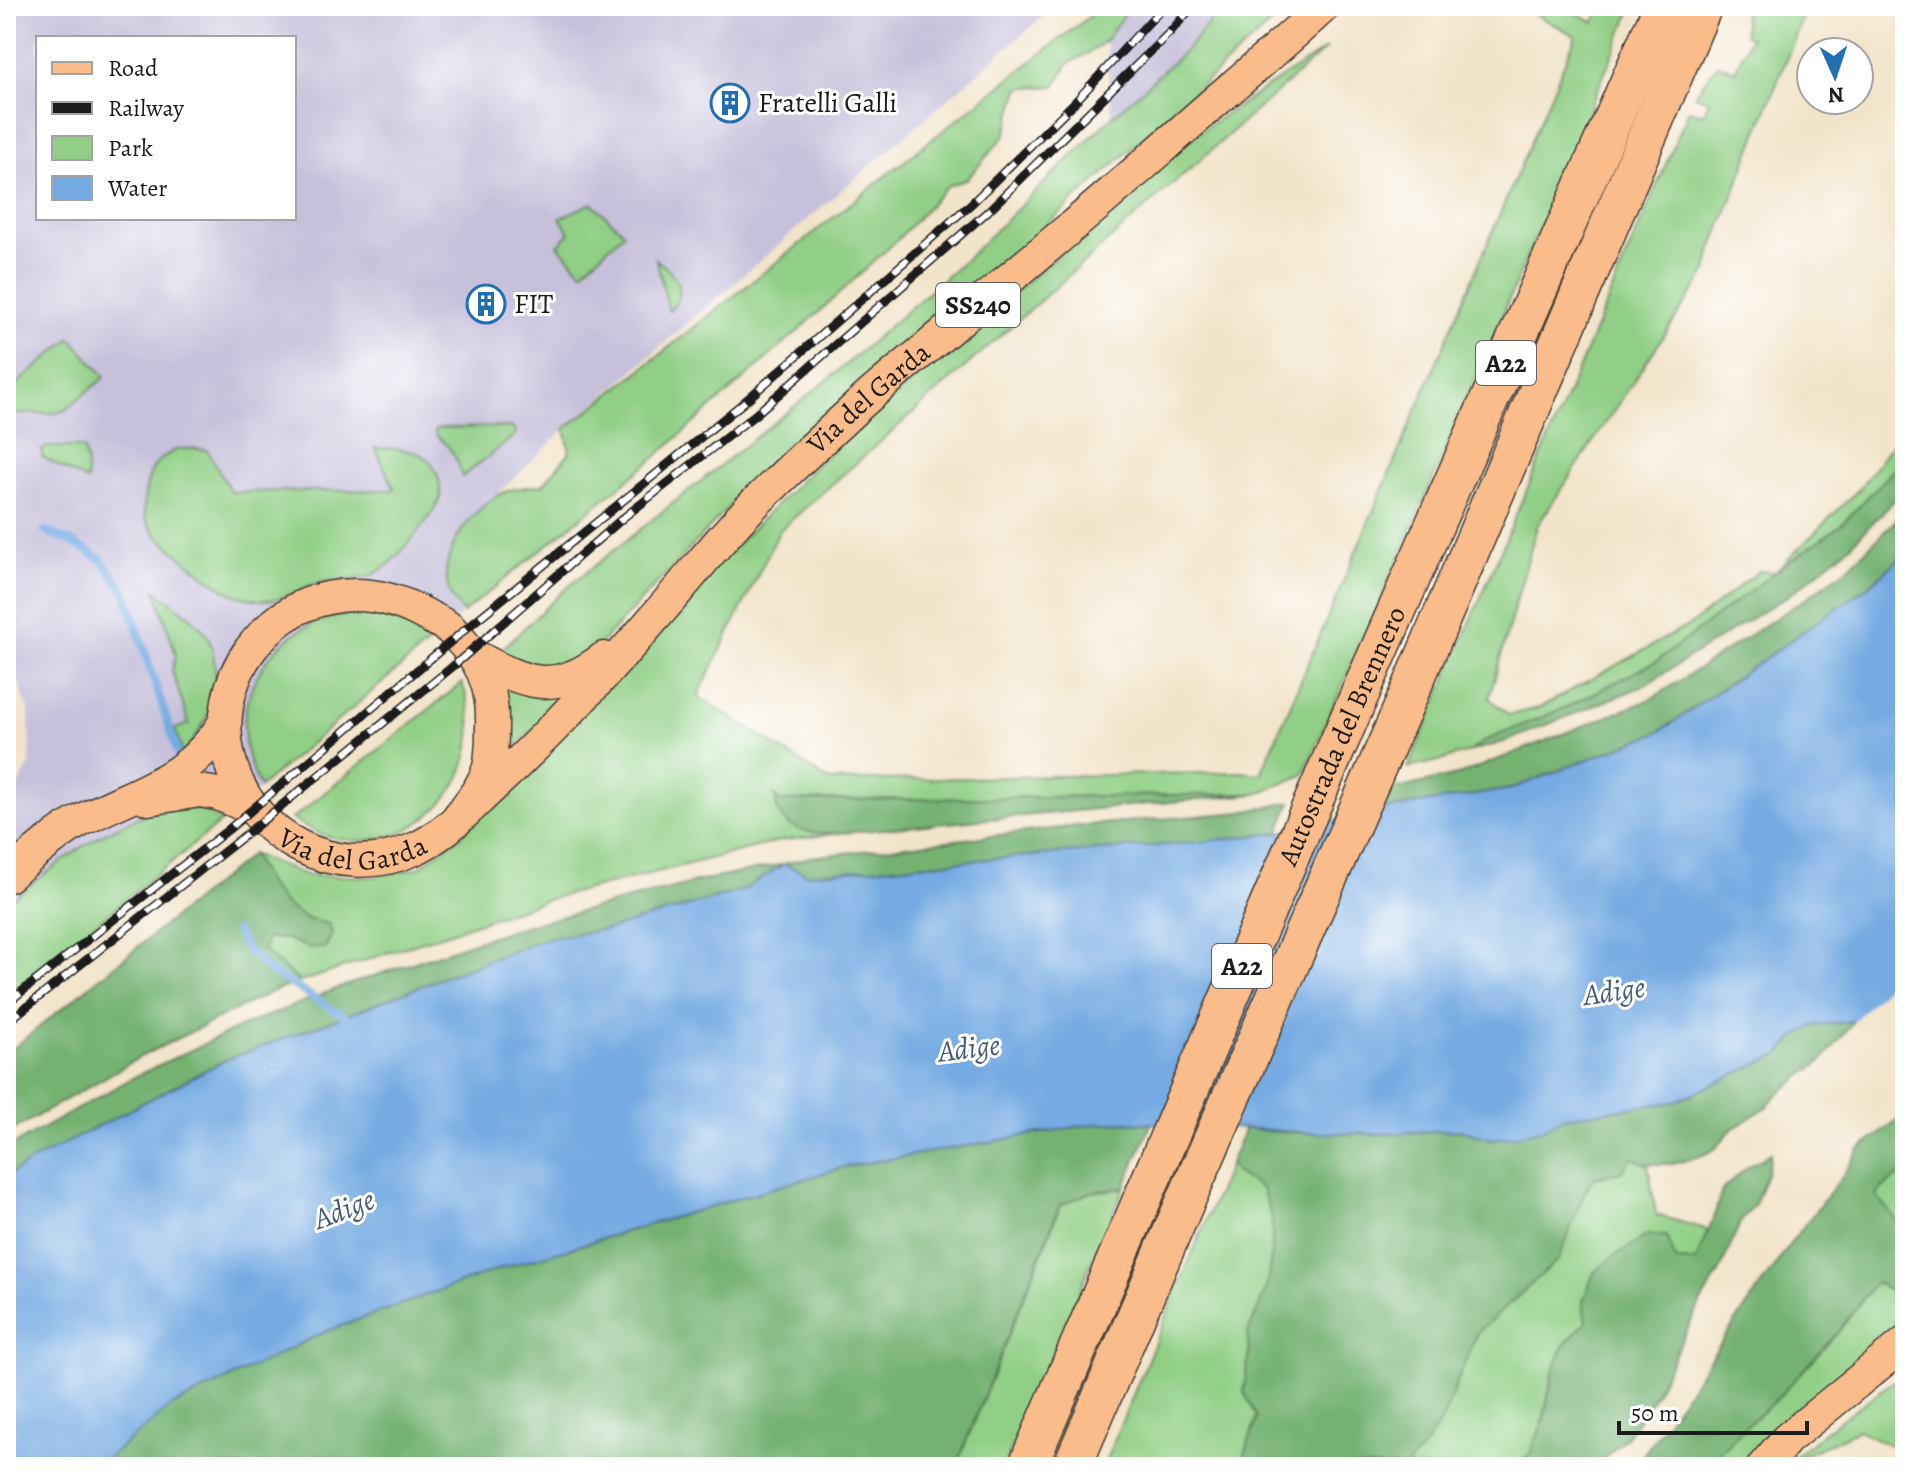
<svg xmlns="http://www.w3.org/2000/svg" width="1911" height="1473" viewBox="0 0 1911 1473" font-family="Alegreya,serif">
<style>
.industrial{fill:#c6c0da;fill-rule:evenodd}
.green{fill:#90cf85;stroke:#567650;stroke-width:2}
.forest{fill:#74b272;stroke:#486747;stroke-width:2}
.water{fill:#75aae2;stroke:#48637f;stroke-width:2}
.pier{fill:#f2e4ca}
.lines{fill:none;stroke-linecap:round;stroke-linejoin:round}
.stream{stroke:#75aae2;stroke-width:8}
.major-casing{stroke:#3c3a36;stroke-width:35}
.highway-casing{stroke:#3c3a36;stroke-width:41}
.major{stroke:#fabc8b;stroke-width:32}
.highway{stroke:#fabc8b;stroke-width:38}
.rail-casing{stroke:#1c1c1c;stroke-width:9}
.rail{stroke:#fff;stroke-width:6;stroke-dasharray:18;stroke-linecap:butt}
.labels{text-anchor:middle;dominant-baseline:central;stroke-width:6;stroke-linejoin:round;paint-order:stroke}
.shield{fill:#fff;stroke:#606060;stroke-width:2}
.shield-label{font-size:26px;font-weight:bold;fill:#1c1c1c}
.poi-label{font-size:28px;fill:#1c1c1c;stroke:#fff;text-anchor:start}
.street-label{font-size:28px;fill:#1c1c1c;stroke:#fff}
.water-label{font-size:30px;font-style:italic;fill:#445c75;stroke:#fff}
</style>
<rect width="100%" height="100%" fill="#fff"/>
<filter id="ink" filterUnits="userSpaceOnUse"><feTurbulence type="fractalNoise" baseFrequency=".0125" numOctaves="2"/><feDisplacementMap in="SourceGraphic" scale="16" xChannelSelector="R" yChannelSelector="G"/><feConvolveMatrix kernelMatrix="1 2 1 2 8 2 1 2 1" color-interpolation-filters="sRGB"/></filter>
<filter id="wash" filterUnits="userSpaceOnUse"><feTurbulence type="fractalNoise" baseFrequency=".006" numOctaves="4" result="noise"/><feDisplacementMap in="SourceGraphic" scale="32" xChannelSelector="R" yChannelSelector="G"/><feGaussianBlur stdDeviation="1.8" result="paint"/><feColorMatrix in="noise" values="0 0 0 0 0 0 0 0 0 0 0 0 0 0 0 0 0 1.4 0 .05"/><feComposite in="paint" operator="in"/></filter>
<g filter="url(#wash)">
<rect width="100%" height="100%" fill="#f2e4ca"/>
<g class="industrial">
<path d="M6 6H1055L565 429 467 523 451 596 463 613 222 821 217 819 6 903V805L30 764 29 712 11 664 6 659V525L8 520 6 504ZM38 38H294V218H38Z"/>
<path d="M1130 6H1223L1185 51 1112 117 1106 40Z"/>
</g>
<g class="green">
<path d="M1103 6H1130L1106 40 1095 49 1068 64 1056 85C1040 90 1035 83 1019 89L1005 135 967 179 947 186 898 239 806 324 652 460 463 613C460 608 455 603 452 598 433 561 466 517 495 497 507 488 528 487 543 485L570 452 565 429C745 289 922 145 1103 6Z"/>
<path d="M1223 6H1290L1002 265 755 479 600 644C562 674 542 680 500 651L563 591 830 378 963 262 1112 117 1185 51Z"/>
<path d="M1520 6H1563L1594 22 1601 6H1633L1429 488 1303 775 1256 794 780 801 775 797 781 816 807 832 841 833 780 841 549 899 300 982 263 950 267 938 287 939 309 948H324L332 934 329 924C321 922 311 921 304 917 278 904 264 880 252 854L306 875 373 877 418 868 464 833 725 556 817 464 1203 129 1327 48 780 530 698 696 830 781 1242 772 1261 774 1576 36Z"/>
<path d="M1743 6H1807L1712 249 1707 271 1537 526 1489 698 1509 715 1539 708 1693 623 1759 571 1775 572 1860 488 1905 426V458L1841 525 1775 572 1657 661 1569 706 1484 741 1471 751 1443 760 1408 768 1689 110 1704 114 1709 100 1695 95 1718 64 1735 71 1750 38 1745 35Z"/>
<path d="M592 203 624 233 582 272 558 245 570 233 560 218Z"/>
<path d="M656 259C674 273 691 290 669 311Z"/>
<path d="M71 338 105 377 65 410 56 413 6 414V393Z"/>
<path d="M509 427 514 429 516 432 514 436 462 477C458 459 451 447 436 435L435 430 441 428Z"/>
<path d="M47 447H77L84 449 87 464V481L42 457V450Z"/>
<path d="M375 448C403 449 431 447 439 480 440 486 441 493 440 498 436 511 407 546 396 557 389 565 377 574 366 577 355 581 341 580 330 581 304 583 288 602 260 600 253 599 244 598 236 595 219 589 155 539 147 522 141 508 146 476 156 464 160 459 171 452 176 450 184 447 198 449 207 450L231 492 395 490Z"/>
<path d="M156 591C174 604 196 618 208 637 213 646 214 658 215 668 218 703 204 727 183 754L175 729 189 724 172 671 176 655Z"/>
<path d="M354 614C383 615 408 622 430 642L260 787C253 772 246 757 245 740 239 685 275 633 329 618 337 616 346 615 354 614Z"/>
<path d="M462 683C503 791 387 884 292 819Z"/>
<path d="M504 686 569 696 507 754 510 728Z"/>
<path d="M192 808 209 813 222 821 6 997V903C48 873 88 837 137 818 155 811 173 809 192 808Z"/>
<path d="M1632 1158 1648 1164 1656 1215 1708 1230 1696 1262 1676 1261 1660 1237 1648 1235 1583 1301 1586 1322 1564 1345 1553 1372 1543 1422 1529 1456 1513 1467H1406L1423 1448 1443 1418 1476 1334 1508 1304 1583 1196 1593 1178 1602 1177Z"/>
<path d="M1230 1163 1237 1173 1262 1188 1272 1219V1252L1266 1290 1248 1333 1249 1353 1244 1392 1257 1416 1241 1467H1103Z"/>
<path d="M1905 1171V1239L1902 1236 1896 1219 1876 1196 1883 1187Z"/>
<path d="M1124 1188 1003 1467H956L1061 1205 1091 1192Z"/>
<path d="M1875 1282 1896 1293 1901 1311H1905V1322C1849 1368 1792 1413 1744 1467H1706L1746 1426 1778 1398 1838 1332Z"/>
<path d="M1905 1373V1452L1858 1430 1785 1464 1828 1429Z"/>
</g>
<g class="forest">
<path d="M1905 458V489L1849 547 1792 593 1643 686 1504 742 1471 751 1484 741 1569 706 1657 661 1775 572 1841 525Z"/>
<path d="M1905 511V554L1869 586 1659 732 1511 789 1381 810 1391 790 1461 774 1644 702 1661 693 1805 599 1849 567Z"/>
<path d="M1256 794 841 833C820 833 793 835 780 815 777 810 776 802 774 796L780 801Z"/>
<path d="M1291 802 1278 833 1201 842 807 874 784 864 744 890 610 929 548 938 462 970 337 1019 223 1061 30 1162 6 1177V1149L138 1075 244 1025 344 986 513 929 696 882 784 864 810 857 1077 826 1242 812Z"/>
<path d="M252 854C264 879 278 904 304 917 311 921 321 922 329 924L332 934 325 948H309L287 939 267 938 263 950 300 982 274 991 144 1055 6 1134V1054Z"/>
<path d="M1854 1021 1822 1061 1779 1093 1765 1108 1732 1129 1715 1149 1703 1155 1673 1164H1648L1632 1158 1621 1172 1593 1178 1583 1196 1559 1259 1476 1334 1443 1418 1423 1448 1406 1467H1241L1257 1417 1244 1392 1249 1353 1248 1333 1266 1290 1272 1252V1219L1262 1188 1236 1173 1230 1163 1245 1128 1275 1132 1375 1134 1460 1130 1492 1139 1543 1129 1563 1117 1674 1102 1780 1054 1794 1038 1815 1025Z"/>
<path d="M1905 1114V1171L1883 1187 1876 1196 1896 1219 1902 1236 1905 1239V1311H1902L1896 1293 1875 1282 1838 1332 1778 1398 1746 1426 1706 1467H1635L1792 1241 1842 1177 1859 1150Z"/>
<path d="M1125 1122H1152L1124 1188 1091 1192 1060 1205 956 1467H97L170 1407 324 1332 499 1269 844 1167 1093 1124Z"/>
<path d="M1771 1153 1767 1174 1755 1204 1740 1223 1720 1271 1701 1302 1654 1396 1627 1436 1595 1467H1513L1529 1456 1543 1422 1553 1372 1564 1345 1586 1322 1583 1301 1594 1272 1616 1255 1648 1235 1667 1236 1676 1261 1696 1262 1715 1213 1722 1190 1745 1169Z"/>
</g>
<path class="water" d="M1905 554V1008L1854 1021 1815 1025 1794 1038 1780 1054 1674 1102 1563 1117 1543 1129 1516 1136 1492 1139 1460 1130 1375 1134 1319 1133 1125 1122 1093 1124 844 1167 499 1269 324 1332 170 1407 97 1467H6V1177L30 1162 223 1061 337 1019 462 970 548 938 610 929 744 890 784 864 807 874 1201 842 1278 833 1381 810 1511 789 1659 732 1869 586Z"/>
<path class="pier" d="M1905 968V1012L1851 1026 1854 1021Z"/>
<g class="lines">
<g class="stream">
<path d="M45 531 70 541 101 559 125 591 179 757"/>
<path d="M236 931 247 950 268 970 350 1020"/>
</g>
</g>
</g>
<g filter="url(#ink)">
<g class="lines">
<g class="major-casing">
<g id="major">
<path d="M475 656C526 684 553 696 604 658"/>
<path d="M148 799 200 791 218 794 253 809"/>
<path id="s1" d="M457 819C469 803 483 787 489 767 492 754 492 740 492 727 493 693 486 668 463 643 458 638 454 632 449 628 441 622 431 618 422 613 361 580 292 593 250 650 228 680 220 721 229 757 247 837 336 883 412 850 443 837 467 810 492 787 549 735 603 677 654 618 688 580 719 539 755 503 789 470 824 437 859 405 882 384 906 365 929 346 976 306 1024 267 1070 228 1123 184 1173 138 1224 94 1258 65 1292 36 1324 6"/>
<path d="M6 877C30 858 53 836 80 821 138 790 188 782 225 722"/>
<path d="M1763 1467 1787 1439 1905 1343"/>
</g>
</g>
<g class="highway-casing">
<g id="highway">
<path id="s2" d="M1027 1467 1349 719 1663 6"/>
<path d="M1072 1467 1179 1216 1402 710 1703 6"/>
</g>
</g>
<use href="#major" class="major"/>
<use href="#highway" class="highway"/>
<g class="rail-casing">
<g id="rail">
<path d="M6 1004 229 829 474 622 743 403 972 203 1074 103 1164 6"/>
<path d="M6 1023 239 840 451 668 623 518 756 414 987 212 1171 31 1193 6"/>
</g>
</g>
<use href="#rail" class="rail"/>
</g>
</g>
<defs>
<g id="building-ring" transform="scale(2)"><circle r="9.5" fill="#fff" stroke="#1f6fb2" stroke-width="1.5"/><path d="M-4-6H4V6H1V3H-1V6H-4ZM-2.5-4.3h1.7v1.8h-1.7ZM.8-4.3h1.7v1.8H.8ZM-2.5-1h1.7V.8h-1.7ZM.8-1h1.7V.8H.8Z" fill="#1f6fb2"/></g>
</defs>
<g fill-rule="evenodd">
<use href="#building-ring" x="730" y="103"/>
<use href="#building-ring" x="486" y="304"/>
</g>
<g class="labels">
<g class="shield">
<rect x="936" y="283" width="84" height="44" rx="6"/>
<rect x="1476" y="341" width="60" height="44" rx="6"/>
<rect x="1212" y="944" width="60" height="44" rx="6"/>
</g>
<g class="shield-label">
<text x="978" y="305">SS240</text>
<text x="1506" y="363">A22</text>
<text x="1242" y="966">A22</text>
</g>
<g class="poi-label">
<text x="758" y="103">Fratelli Galli</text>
<text x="514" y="304">FIT</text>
</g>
<g class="street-label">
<text stroke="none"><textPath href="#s1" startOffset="1428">Via del Garda</textPath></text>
<text stroke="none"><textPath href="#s2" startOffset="796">Autostrada del Brennero</textPath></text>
<text stroke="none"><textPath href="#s1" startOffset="722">Via del Garda</textPath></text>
</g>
<g class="water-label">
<text transform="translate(1614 991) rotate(-8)">Adige</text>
<text transform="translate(969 1048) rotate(-7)">Adige</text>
<text transform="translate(344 1209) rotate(-21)">Adige</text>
</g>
</g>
<rect width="1911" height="1473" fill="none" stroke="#fff" stroke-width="32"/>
<rect x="36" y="36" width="260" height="184" fill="#ffffff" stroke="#a4a4a4" stroke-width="2"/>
<rect x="52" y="62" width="40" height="12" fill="#fabc8b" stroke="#a4a4a4" stroke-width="2"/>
<text x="108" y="76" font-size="24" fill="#1c1c1c">Road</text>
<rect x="52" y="102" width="40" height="12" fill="#1c1c1c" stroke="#a4a4a4" stroke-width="2"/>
<text x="108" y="116" font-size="24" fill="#1c1c1c">Railway</text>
<rect x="52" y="136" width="40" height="24" fill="#90cf85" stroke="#a4a4a4" stroke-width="2"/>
<text x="108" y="156" font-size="24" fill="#1c1c1c">Park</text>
<rect x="52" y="176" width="40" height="24" fill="#75aae2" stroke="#a4a4a4" stroke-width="2"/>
<text x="108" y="196" font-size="24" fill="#1c1c1c">Water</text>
<g transform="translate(1835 76) rotate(177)"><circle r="38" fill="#ffffff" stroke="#a4a4a4" stroke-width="2"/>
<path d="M0-6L14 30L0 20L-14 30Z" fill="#1f6fb2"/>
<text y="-12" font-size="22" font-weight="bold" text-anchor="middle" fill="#1c1c1c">N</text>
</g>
<path d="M1619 1421v12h188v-12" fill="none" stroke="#1c1c1c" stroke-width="4"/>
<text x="1631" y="1421" font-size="24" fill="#1c1c1c" stroke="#ffffff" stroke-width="6" paint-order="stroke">50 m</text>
</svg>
